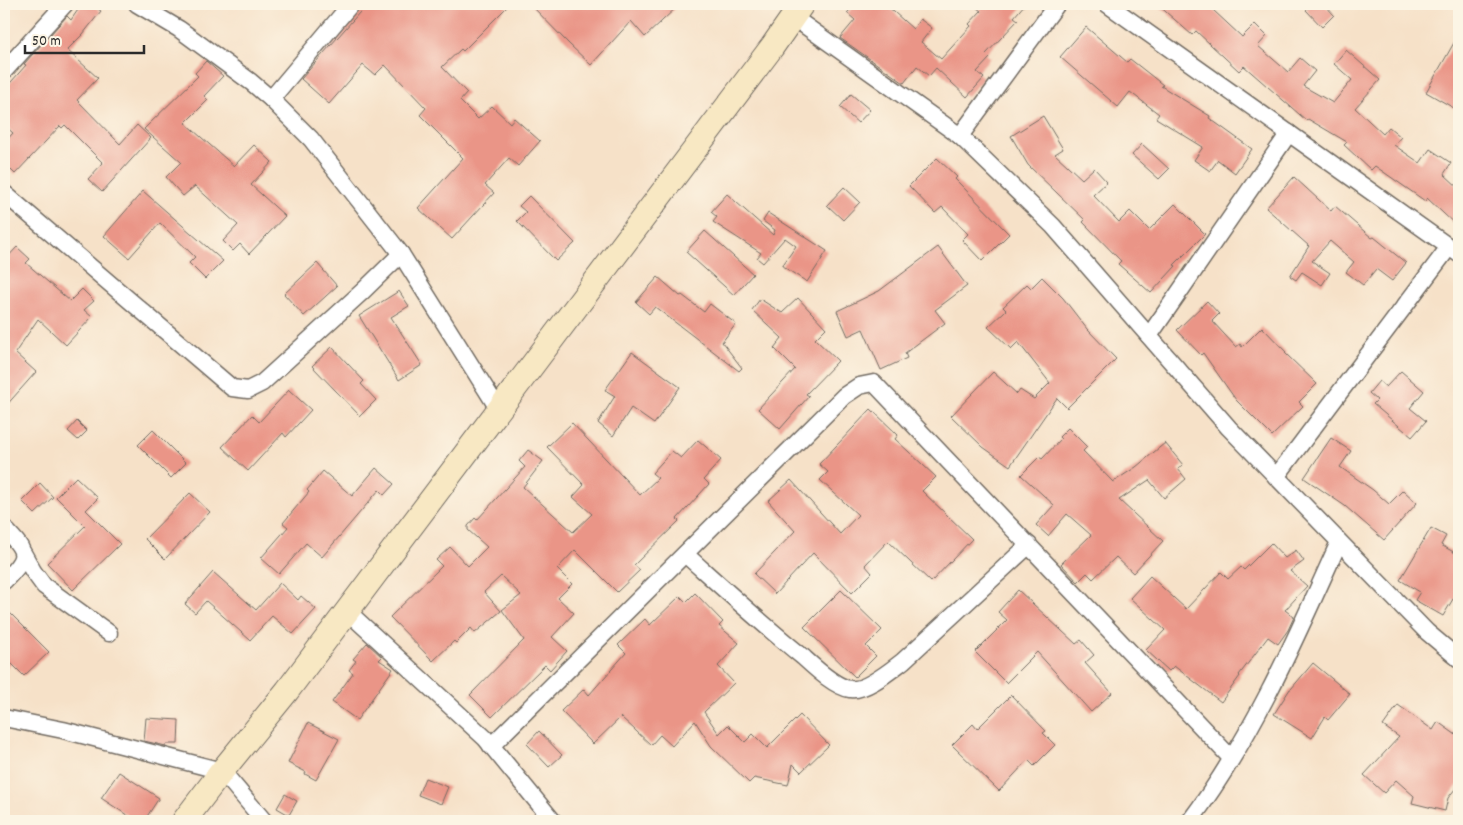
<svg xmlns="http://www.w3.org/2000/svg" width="1463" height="825" viewBox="0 0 1463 825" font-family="Dekko,sans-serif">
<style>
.building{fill:#ea9587}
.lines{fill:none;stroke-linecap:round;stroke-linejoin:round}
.street-casing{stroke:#726b62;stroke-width:19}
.secondary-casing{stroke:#726b62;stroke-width:26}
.street{stroke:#fff;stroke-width:16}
.secondary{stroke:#f8e8c3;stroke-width:24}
</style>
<rect width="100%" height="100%" fill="#fcf5e5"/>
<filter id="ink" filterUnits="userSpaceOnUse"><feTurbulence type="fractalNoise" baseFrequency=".02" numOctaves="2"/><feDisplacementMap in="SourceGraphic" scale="10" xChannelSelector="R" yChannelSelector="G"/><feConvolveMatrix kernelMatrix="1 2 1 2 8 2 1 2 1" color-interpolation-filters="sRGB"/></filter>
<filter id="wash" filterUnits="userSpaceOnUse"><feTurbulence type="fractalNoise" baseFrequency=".0096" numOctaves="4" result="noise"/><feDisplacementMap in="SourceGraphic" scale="20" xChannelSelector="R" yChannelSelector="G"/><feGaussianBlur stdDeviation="1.12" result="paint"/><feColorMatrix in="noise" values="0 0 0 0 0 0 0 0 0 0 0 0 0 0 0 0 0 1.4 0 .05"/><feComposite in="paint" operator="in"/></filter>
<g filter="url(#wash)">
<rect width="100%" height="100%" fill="#f6e1c8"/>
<g id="blocks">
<g class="building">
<path d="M82 4H91L101 11 83 34 67 50 98 78 77 100 120 144 137 125 151 138 102 192 88 179 103 163 65 125 62 128 60 126 15 174 4 163V143L13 133 4 125V90L26 65 24 64 67 16 71 20Z"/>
<path d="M367 4H510L463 51 461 49 442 67 467 93 460 101 478 119 492 106 510 123 514 118 540 141 518 166 509 158 485 185 494 193 452 239 418 208 463 158 420 115 426 108 385 65 375 75 363 65 329 104 301 79Z"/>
<path d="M530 4H680L645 37 631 21 591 65 568 43Z"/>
<path d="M856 4H885L913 29 920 19 932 28 921 42 941 59 971 26 969 24 981 11 972 4H1025L1014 17 1018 20 986 54 990 58 977 72 984 78 967 97 936 68 929 76 917 66 904 83 840 38 855 20 847 13Z"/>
<path d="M1157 4H1219L1213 10 1242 37 1255 24 1267 36 1258 46 1288 72 1300 58 1315 71 1303 86 1333 103 1352 80 1334 64 1346 50 1380 80 1355 108 1383 134 1389 127 1401 137 1394 145 1420 163 1430 149 1451 163 1444 174 1459 188V228L1427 198 1425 201 1375 166 1371 170 1344 145 1347 142 1308 119 1307 121 1244 66 1239 71 1196 31 1192 35Z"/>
<path d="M1312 4H1324L1334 15 1322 27 1306 10Z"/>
<path d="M1086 27 1127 62 1130 59 1163 85 1161 86 1210 116 1209 118 1252 149 1235 173 1218 160 1210 171 1194 160 1203 147 1156 118 1159 114 1130 92 1118 107 1060 57Z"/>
<path d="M1459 34V111L1426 92Z"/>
<path d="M206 61 223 76 204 96 208 100 185 123 234 166 254 145 272 162 251 185 285 216 249 254 240 244 233 251 223 241 238 225 195 186 183 196 166 177 181 162 144 129 198 76 195 73Z"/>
<path d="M851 94 870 110 858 123 840 107Z"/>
<path d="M1043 116 1063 149 1055 154 1082 179 1094 168 1107 182 1093 195 1119 222 1130 211 1149 230 1175 204 1205 234 1174 265 1176 266 1151 293 1118 264 1121 261 1083 222 1085 220 1028 165 1011 136Z"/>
<path d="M1142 144 1169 169 1159 179 1132 155Z"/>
<path d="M937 158 957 177 955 179 1009 234 982 261 962 240 968 234 942 207 935 213 909 186Z"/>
<path d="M1294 177 1331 211 1335 206 1372 238 1374 237 1406 263 1392 281 1376 269 1363 285 1346 272 1354 262 1330 241 1312 261 1330 273 1322 285 1302 272 1296 280 1290 276 1309 246 1266 208Z"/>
<path d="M844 187 860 202 843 220 827 205Z"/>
<path d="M143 191 223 261 205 279 189 263 195 257 160 223 129 258 104 236Z"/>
<path d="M727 194 773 235 775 230 763 221 768 213 827 251 807 282 782 266 796 246 785 238 763 263 757 258 761 253 713 222 717 217 711 212Z"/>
<path d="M529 196 575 243 556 261 517 221 526 212 519 206Z"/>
<path d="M705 231 753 274 734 295 686 252Z"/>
<path d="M17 247 30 259 26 263 70 301 82 289 94 301 84 310 92 317 66 345 38 319 15 353 36 372 4 408V261Z"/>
<path d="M938 247 967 286 935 310 945 323 905 353 907 358 881 370 863 329 848 336 837 311 879 291Z"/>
<path d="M317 263 337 286 304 316 284 294Z"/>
<path d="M658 277 680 296 682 295 704 312 710 304 736 324 722 342 742 368 739 371 655 307 649 314 636 302Z"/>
<path d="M1042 277 1063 298 1087 329 1116 359 1067 408 1057 398 1010 466 983 447 951 416 993 372 1017 394 1020 390 1034 399 1050 383 1018 342 1011 349 988 327 1006 310 1003 307 1027 284 1031 288Z"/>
<path d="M399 291 409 306 391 317 422 365 399 380 359 316Z"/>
<path d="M798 298 826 328 815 339 838 361 806 394 809 396 780 429 758 409 795 369 774 348 782 338 752 310 760 299 782 313Z"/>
<path d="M1207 301 1219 314 1212 321 1236 347 1240 344 1242 347 1262 327 1286 352 1285 353 1317 384 1299 402 1303 406 1272 436 1236 400 1203 353 1201 355 1177 330Z"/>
<path d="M332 347 364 381 361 384 376 400 360 416 312 366Z"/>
<path d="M632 352 680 387 654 424 631 408 613 436 598 423 615 396 605 390Z"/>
<path d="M1401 371 1424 391 1410 408 1426 421 1412 437 1373 404 1377 400 1369 393 1379 381 1386 387Z"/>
<path d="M289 390 311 410 286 437 283 433 248 471 222 447 252 415 259 422Z"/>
<path d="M871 409 898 435 895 439 936 477 922 491 972 539 931 582 888 541 865 565 872 573 852 593 813 553 775 594 754 574 795 531 768 501 791 480 840 534 858 515 820 480 828 472 819 464Z"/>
<path d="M77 421 87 431 78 440 68 431Z"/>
<path d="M572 423 640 495 658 478 652 473 672 451 681 458 698 440 721 460 704 479 709 484 677 519 679 521 634 565 640 570 617 592 575 550 557 569 572 584 558 598 574 613 552 637 567 651 550 670 545 665 492 717 470 695 524 640 502 610 521 595 501 576 484 592 501 611 475 633 471 628 456 643 454 641 433 661 390 617 442 566 436 560 450 547 468 566 487 547 468 530V526L475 518 477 520 525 467 519 461 528 450 543 461 523 487 573 532 592 514 573 497 584 485 547 447Z"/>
<path d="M1068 428 1087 447 1083 451 1113 482 1136 467 1165 443 1183 465 1178 469 1186 479 1164 498 1149 480 1119 500 1163 541 1133 573 1116 557 1093 579 1087 573 1078 582 1061 564 1091 535 1067 514 1048 536 1036 525 1054 505 1021 475 1039 457 1042 459 1061 439 1059 437Z"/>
<path d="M153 430 186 463 171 478 138 445Z"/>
<path d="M1331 438 1351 451 1340 467 1373 490 1389 504 1403 490 1417 503 1384 540 1345 506 1304 478Z"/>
<path d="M376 468 394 484 384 495 379 490 322 557 306 543 279 574 261 558 288 527 283 523 309 492 307 490 323 471 352 496Z"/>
<path d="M76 477 98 498 86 510 120 544 73 590 47 563 85 526 56 497Z"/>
<path d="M40 483 53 497 35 514 22 501Z"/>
<path d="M190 493 210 512 165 559 145 539Z"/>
<path d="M1431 528 1446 536 1441 545 1459 555V602L1453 599 1443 616 1415 600 1420 592 1400 580Z"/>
<path d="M1271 543 1285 558 1296 550 1304 561 1290 571 1307 586 1285 610 1294 617 1288 630 1278 644 1268 637 1239 675 1240 676 1221 702 1174 666 1169 671 1146 650 1165 630 1130 598 1150 576 1186 609 1221 572 1228 579 1241 567 1244 570Z"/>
<path d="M213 572 256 610 280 583 298 600 301 596 316 609 293 634 272 616 250 640 206 601 195 613 185 604Z"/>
<path d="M841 590 882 630 866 646 876 656 855 677 804 627Z"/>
<path d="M1018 590 1076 644 1081 640 1094 655 1085 663 1112 693 1091 712 1037 652 1006 683 975 652 1007 620 998 612Z"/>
<path d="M695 593 723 622 719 626 739 643 718 666 734 683 704 712 719 734 728 725 745 742 753 734 767 748 800 715 829 745 801 772 793 764 788 785 754 778 749 783 711 746 695 721 672 746 660 735 651 745 621 717 593 744 561 711 584 689 589 695 626 653 618 645 645 619 650 625 680 596 686 602Z"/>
<path d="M4 607 49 652 24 676 11 663 4 670Z"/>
<path d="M367 643 382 657 379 660 393 669 357 720 332 702 353 673 349 670 356 661 353 659Z"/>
<path d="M1313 663 1350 694 1328 720 1325 717 1312 738 1274 714 1290 689H1291Z"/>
<path d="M1011 695 1046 731 1043 733 1055 745 1034 766 1028 760 999 791 952 745 973 724 977 729Z"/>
<path d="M1398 705 1433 730 1438 722 1459 737V784L1448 798 1445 811 1412 803 1414 796 1396 780 1384 793 1364 775 1399 737 1383 726Z"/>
<path d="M146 718 179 720 178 744H166V746L144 741Z"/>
<path d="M308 723 339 739 316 780 305 774 306 772 288 763Z"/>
<path d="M539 731 562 755 549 767 527 744Z"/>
<path d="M119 772 159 798 144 821H136L101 798Z"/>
<path d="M425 778 448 787 441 804 418 795Z"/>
<path d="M285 794 297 801 289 815 277 808Z"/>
</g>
</g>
</g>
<g filter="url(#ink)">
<use href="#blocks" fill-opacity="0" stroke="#726b62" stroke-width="1"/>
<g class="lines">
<g class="street-casing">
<g id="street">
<path d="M137 4 179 29 251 82 271 99 311 139 401 254 499 410"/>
<path d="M1107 4 1459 254"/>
<path d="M793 17 960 136 1053 226 1229 428 1427 632 1459 659"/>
<path d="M4 71 65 4"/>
<path d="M271 99 351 4"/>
<path d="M960 136 1057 4"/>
<path d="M4 193 232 388 248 390 262 383 363 291 401 254"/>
<path d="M1149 336 1289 133"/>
<path d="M1276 477 1449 247"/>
<path d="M4 528C28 553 29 556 4 581"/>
<path d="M23 553 33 571 44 586 109 633"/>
<path d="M685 554C724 589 762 624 803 657 814 667 835 687 850 689 865 692 891 670 903 661L1029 545"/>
<path d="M347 611 485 738 553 821"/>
<path d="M4 718 63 730 222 771 264 821"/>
<path d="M491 746 844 396 859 386 874 383 1231 758"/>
<path d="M1190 821C1253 737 1296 638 1339 542"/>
</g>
</g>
<g class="secondary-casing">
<path id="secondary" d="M184 821 222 771 287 691 772 47 802 4"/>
</g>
<use href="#street" class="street"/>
<use href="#secondary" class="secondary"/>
</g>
</g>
<rect width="1463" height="825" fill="none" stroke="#fcf5e5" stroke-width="20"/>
<path d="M25 45v8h119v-8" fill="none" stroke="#2b2b2b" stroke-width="2.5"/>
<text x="32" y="45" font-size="15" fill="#2b2b2b" stroke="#fcf5e5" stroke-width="4" paint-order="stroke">50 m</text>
</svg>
